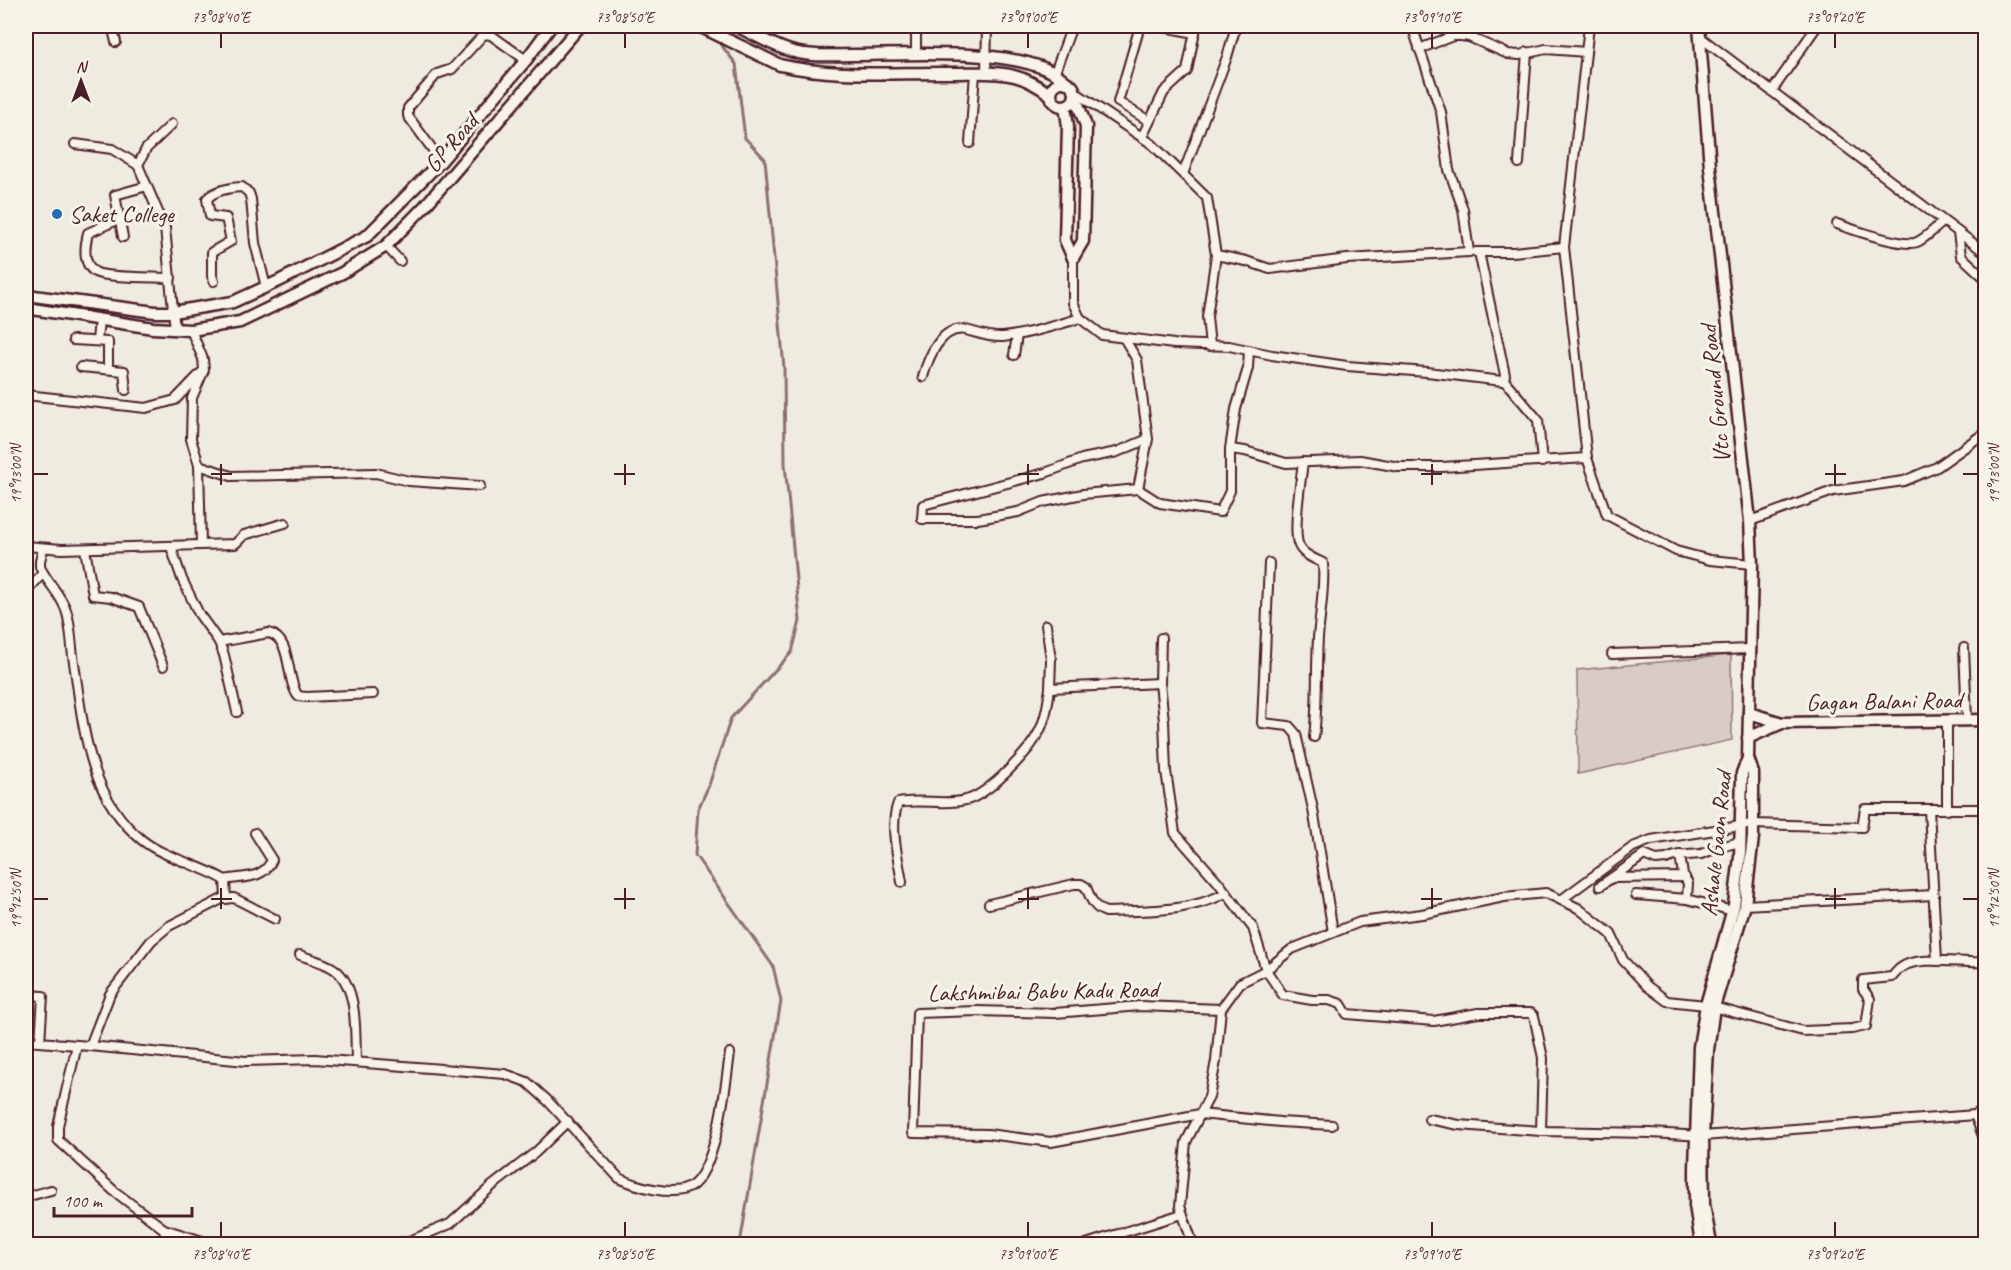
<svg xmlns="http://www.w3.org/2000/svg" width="2011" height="1270" viewBox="0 0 2011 1270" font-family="Caveat,sans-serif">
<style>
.green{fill:#d8cdc6;stroke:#917678;stroke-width:1.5}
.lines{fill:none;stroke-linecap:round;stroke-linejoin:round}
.stream{stroke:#8b6f72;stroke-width:3}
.street-casing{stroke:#4a1f2b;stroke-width:12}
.secondary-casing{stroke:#4a1f2b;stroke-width:15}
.street{stroke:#f7f3e8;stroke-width:8}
.secondary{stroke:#f7f3e8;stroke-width:10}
.ticks{fill:none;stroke:#4a1f2b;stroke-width:2}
.poi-dot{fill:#1f6fb2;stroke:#f7f3e8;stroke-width:2}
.labels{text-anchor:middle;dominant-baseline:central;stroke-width:6;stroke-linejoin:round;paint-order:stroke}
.street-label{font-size:24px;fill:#4a1f2b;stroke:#f7f3e8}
.poi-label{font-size:24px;fill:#4a1f2b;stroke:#f7f3e8;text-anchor:start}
.neatline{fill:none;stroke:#4a1f2b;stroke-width:2}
.ticks-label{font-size:15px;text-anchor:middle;fill:#4a1f2b}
</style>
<rect width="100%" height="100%" fill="#f0ebe0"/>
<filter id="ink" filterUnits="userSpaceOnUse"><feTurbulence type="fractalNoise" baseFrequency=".0167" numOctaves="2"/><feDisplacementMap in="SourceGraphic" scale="12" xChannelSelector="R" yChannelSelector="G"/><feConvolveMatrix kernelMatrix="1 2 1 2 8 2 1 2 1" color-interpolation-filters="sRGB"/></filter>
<g filter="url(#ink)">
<path class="green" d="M1731 655 1732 740 1578 774 1577 670Z"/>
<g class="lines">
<path class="stream" d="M719 42 736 64 745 138 765 159 784 368 785 464 800 621 792 652 731 718 709 785 698 809 695 855 773 966 781 1001 740 1244"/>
<g class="street-casing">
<g id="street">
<path d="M112 26 116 42"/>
<path d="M1140 26 1118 102 1149 121"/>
<path d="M1159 26 1195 33"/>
<path d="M1589 26 1564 247 1587 458 1607 515 1676 551 1710 560 1752 564"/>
<path d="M1700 37 1986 253"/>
<path d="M1419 49 1453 36H1461L1469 37 1508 54 1519 55 1546 49 1586 52"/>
<path d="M916 55V26"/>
<path d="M1055 72 1072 26"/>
<path d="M986 74 987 26"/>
<path d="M1772 91 1817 26"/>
<path d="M1075 92 1152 144 1207 198 1216 255 1207 317 1210 346"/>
<path d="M1142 137 1164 92 1187 71 1196 26"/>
<path d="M970 143 975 73"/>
<path d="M75 144 112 149 138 165 165 228 175 330"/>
<path d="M441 161 408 116V108L437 74 452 69 484 34 491 35 526 60"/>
<path d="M1519 163 1527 52"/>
<path d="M138 165 146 149 172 124"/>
<path d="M1183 174 1227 57 1236 26"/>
<path d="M119 219 88 233C85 245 82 264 95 272 104 278 157 277 171 278"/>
<path d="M1837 224C1851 229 1905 248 1917 242 1926 238 1935 228 1943 222"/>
<path d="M1958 232 1961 256 1986 279"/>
<path d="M123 237 115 195 147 186"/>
<path d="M386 246 400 261"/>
<path d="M1476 252H1513L1564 247"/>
<path d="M1216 255 1246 261 1270 269 1347 259 1469 252 1463 209 1449 170 1441 112 1412 26"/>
<path d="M1073 258V303L1080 318 1102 335 1174 344 1229 346 1272 355 1347 366 1427 372 1502 381 1504 380 1505 375 1479 252"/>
<path d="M214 281 212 276V252L231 241 226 218 210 216 207 199C213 191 231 187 242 187L249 193 251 199 255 243 266 287"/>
<path d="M191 330 203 359 204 370 192 398 191 439 199 465 231 476 376 473 409 481 480 486"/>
<path d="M1124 338 1137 360 1148 439 1138 489 1083 494 1043 502 1018 512 978 519H922L923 505 1045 473 1082 459 1117 452 1148 439"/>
<path d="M73 340 108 342V369"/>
<path d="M97 341 99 320"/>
<path d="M1014 355 1017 335"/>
<path d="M81 367 124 371 126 390"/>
<path d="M923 377C928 358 941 325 966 330 978 333 990 338 1003 337 1029 334 1055 326 1080 318"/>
<path d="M1504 380 1538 420 1542 462"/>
<path d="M26 395 146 408 175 400 201 373"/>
<path d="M1230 449 1245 451 1286 463 1360 460 1399 467H1442L1587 458"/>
<path d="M1303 462C1301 480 1293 527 1298 543 1301 554 1313 558 1323 563 1325 588 1320 612 1318 638 1316 671 1318 704 1314 737"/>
<path d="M199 465 201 544"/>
<path d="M1138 489 1160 503 1220 512 1230 491V449L1236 409 1248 368 1249 350"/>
<path d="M1750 521 1833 491 1904 481 1937 467 1986 432"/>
<path d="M26 546 62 549 235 544 244 535 285 523"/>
<path d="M171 547 182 579 199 614 219 642 224 655 237 712"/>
<path d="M43 549 40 561V567C47 582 61 595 66 610 71 624 71 642 73 656 83 721 86 795 142 840 166 859 199 864 225 880L226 899"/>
<path d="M85 549 93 595 111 597 139 607 163 666"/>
<path d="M1269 563 1262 723 1289 726 1296 734 1313 809 1333 932"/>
<path d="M26 592 43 573"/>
<path d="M1046 625 1051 659 1050 688 1160 683 1164 721 1166 771 1175 833 1218 882 1253 928 1266 970 1283 995 1312 1000H1329L1341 1004 1347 1014 1434 1021 1478 1013H1531L1534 1016 1543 1058 1541 1131"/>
<path d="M219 642 269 633C293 640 285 678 298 696L306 697 373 694"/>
<path d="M1964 648 1967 720"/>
<path d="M1612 654 1750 649"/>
<path d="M1160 683 1161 638"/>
<path d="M1947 720V810"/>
<path d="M1929 809 1937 961"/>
<path d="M1680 855 1683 875 1688 883 1687 899 1733 911"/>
<path d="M1612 878 1685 877"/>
<path d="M225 880C243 876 263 880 272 860L255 833"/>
<path d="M902 882C898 857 889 827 898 803 920 798 944 806 966 800 988 795 1029 752 1039 732 1046 718 1048 703 1050 688"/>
<path d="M1600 886 1644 855 1656 860 1666 859 1675 856 1701 854 1720 847 1740 842"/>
<path d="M1636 895 1687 899"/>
<path d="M1561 900 1633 847 1651 840 1753 824 1862 827 1865 809H1986"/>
<path d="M989 904 1074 884H1081L1086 887C1091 899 1093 908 1106 912 1149 910 1186 913 1226 893"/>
<path d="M1745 905 1934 895"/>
<path d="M300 955C310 959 322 962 331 967 359 982 355 1034 356 1062"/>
<path d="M26 995 43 996 40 1042"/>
<path d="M1221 1009 1240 983 1266 970 1292 949 1360 922 1422 914 1504 897 1546 893 1578 908 1611 934 1623 960 1647 986 1667 1001 1706 1005 1803 1031 1852 1029 1866 1026 1870 999 1863 989V980L1892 977C1895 974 1898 969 1902 967 1920 955 1963 964 1986 962"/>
<path d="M1221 1009 1140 1006 1055 1013 977 1011 917 1013 913 1133 988 1134 1051 1142 1200 1114 1280 1122 1332 1125"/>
<path d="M26 1041 90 1046 110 994 151 941 169 926 222 899 234 898 275 919"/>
<path d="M77 1045 58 1126V1140L114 1191 164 1229 212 1244"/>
<path d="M90 1046 246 1061 315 1059 505 1074 527 1082 547 1100 619 1178C636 1186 672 1197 690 1187 717 1171 726 1083 730 1053"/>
<path d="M1975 1115 1986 1107"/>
<path d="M1429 1119 1459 1125 1541 1131 1650 1133 1703 1136 1975 1115 1986 1144"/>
<path d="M26 1197 51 1190"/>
<path d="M164 1229 167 1244"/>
<path d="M394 1244 412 1240 450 1224 492 1186 536 1152 568 1121"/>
<path d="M1086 1244 1182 1214"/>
<path d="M1193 1244 1180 1206 1186 1142 1209 1097 1216 1061 1221 1009"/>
</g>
</g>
<g class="secondary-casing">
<g id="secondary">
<path d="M699 26 780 65C836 78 897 72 954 73 973 73 995 71 1014 76 1027 79 1040 87 1051 95"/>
<path d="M736 26C754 34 774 47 794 52 813 57 834 55 854 55 905 55 1032 45 1067 83"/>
<path d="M1699 26 1710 167 1750 521 1752 564 1748 758 1742 773 1740 857 1734 905 1706 1005 1699 1047 1695 1169V1205L1701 1244"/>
<circle cx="1063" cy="94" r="12"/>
<path d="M1065 106 1068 126 1065 240 1073 258"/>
<path d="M1073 258 1083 241 1086 126 1075 96"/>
<path d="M26 295 155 312H173L233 302 279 281 367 236 441 161 526 60 551 26"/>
<path d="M26 308 153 328 191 330 240 322 342 273 386 246 425 206 580 26"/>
<path d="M1749 713 1782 723 1986 720"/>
<path d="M1748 738 1782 723"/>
<path d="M1711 1244 1704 1204 1703 1136 1708 1050 1714 1007 1745 905 1753 837V773L1748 758"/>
</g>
</g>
<use href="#street" class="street"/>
<use href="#secondary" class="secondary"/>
</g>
</g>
<path class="ticks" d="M221 33V48M625 33V48M1028 33V48M1432 33V48M1835 33V48M221 464V485M625 464V485M1028 464V485M1432 464V485M1835 464V485M33 474H48M211 474H232M614 474H635M1018 474H1039M1421 474H1442M1825 474H1846M1963 474H1978M221 888V909M625 888V909M1028 888V909M1432 888V909M1835 888V909M33 899H48M211 899H232M614 899H635M1018 899H1039M1421 899H1442M1825 899H1846M1963 899H1978M221 1222V1237M625 1222V1237M1028 1222V1237M1432 1222V1237M1835 1222V1237"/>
<circle class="poi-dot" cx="57" cy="214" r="6"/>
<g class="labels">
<g class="street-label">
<text transform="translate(451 143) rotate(-49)">GP Road</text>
<text transform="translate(1715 394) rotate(-96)">Vtc Ground Road</text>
<text transform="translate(1884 701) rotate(-1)">Gagan Balani Road</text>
<text transform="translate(1716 844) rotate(-84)">Ashale Gaon Road</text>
<text transform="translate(1043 991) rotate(-1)">Lakshmibai Babu Kadu Road</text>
</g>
<g class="poi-label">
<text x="69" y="214">Saket College</text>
</g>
</g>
<rect width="2011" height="1270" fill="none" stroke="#f7f3e8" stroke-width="66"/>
<g transform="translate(81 81)" stroke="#f7f3e8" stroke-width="4.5" paint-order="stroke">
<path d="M0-4.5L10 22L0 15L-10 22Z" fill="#4a1f2b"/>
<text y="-9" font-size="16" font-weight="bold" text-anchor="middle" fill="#4a1f2b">N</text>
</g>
<path d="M54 1207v9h138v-9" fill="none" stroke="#4a1f2b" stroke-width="3"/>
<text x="63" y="1207" font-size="18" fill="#4a1f2b" stroke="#f7f3e8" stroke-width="4.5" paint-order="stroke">100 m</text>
<rect x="33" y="33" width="1945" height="1204" class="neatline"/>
<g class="ticks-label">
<text x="221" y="22">73°08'40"E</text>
<text x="625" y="22">73°08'50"E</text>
<text x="1028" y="22">73°09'00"E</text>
<text x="1432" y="22">73°09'10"E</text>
<text x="1835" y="22">73°09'20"E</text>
<text transform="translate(16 474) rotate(-90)" y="5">19°13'00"N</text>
<text transform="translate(1994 474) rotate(-90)" y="5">19°13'00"N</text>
<text transform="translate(16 899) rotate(-90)" y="5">19°12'50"N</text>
<text transform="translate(1994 899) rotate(-90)" y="5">19°12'50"N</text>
<text x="221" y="1259">73°08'40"E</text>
<text x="625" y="1259">73°08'50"E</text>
<text x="1028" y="1259">73°09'00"E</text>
<text x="1432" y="1259">73°09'10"E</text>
<text x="1835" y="1259">73°09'20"E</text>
</g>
</svg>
